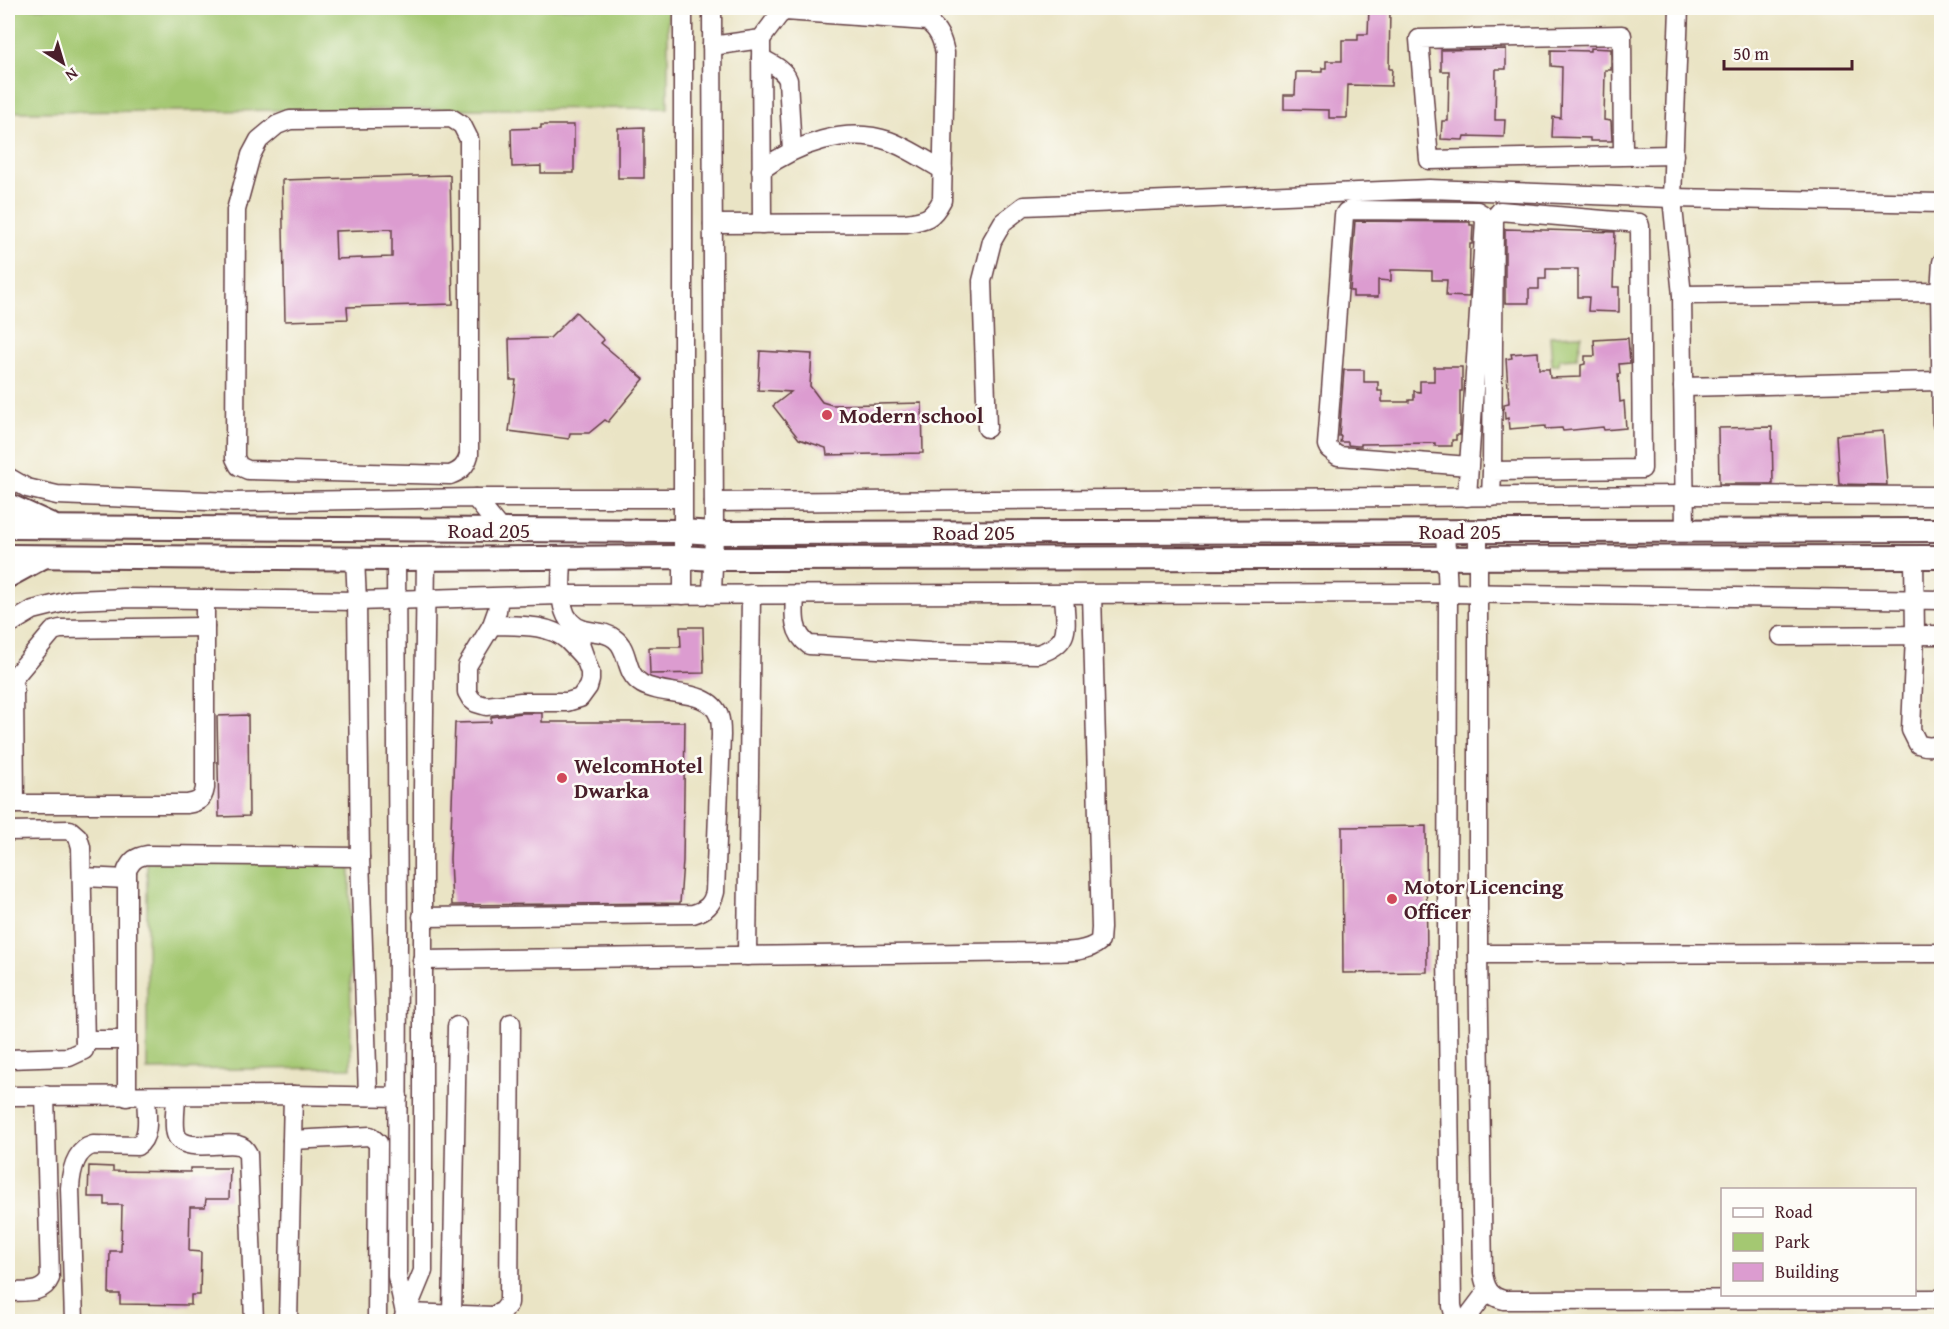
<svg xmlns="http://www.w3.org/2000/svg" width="1949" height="1329" viewBox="0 0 1949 1329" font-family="'Gentium Book Plus',serif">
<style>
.green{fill:#a4c872;stroke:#77744e;stroke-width:1.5}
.building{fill:#dc9cd0;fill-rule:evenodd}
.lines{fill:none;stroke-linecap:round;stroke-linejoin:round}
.minor-casing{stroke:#623d42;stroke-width:21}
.major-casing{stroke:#623d42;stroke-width:26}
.minor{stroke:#fff;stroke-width:18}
.major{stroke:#fff;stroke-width:22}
.poi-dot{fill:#d1495b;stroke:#fdfcf7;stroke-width:2}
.labels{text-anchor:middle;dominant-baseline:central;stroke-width:5;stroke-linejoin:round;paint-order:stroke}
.poi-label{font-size:22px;font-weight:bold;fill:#4a1f2b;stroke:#fdfcf7;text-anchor:start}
.street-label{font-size:22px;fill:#4a1f2b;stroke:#fdfcf7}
</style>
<rect width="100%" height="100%" fill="#fdfcf7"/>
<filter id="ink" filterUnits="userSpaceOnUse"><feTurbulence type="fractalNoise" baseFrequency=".0167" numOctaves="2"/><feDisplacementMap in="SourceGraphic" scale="12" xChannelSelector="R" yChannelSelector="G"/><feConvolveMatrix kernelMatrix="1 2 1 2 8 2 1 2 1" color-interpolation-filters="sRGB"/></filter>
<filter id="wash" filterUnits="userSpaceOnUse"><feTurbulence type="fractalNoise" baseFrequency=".008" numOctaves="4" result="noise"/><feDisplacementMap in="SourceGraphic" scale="24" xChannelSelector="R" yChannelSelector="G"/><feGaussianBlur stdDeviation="1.35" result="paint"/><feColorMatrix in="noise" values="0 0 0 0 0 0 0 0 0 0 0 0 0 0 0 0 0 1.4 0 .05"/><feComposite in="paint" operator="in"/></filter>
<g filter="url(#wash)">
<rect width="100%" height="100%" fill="#eae4c5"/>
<g class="green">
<path d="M8 8H668V108L8 112Z"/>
<path d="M1582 335 1577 358 1560 359 1557 365H1552L1550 336Z"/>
<path d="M350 859 351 1068 147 1070V861Z"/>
</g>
<g id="blocks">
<g class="building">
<path d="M1369 8H1390L1389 69H1392L1391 86 1348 85 1347 118H1329V110L1284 109V95H1295L1296 72H1322V68H1326V61H1342V40H1358V34H1368Z"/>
<path d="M1590 48 1611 49V70H1605L1604 120 1611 121 1612 141H1590V138L1552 137 1553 117 1561 118 1562 67 1551 66V50L1590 51Z"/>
<path d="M1506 49V69H1496L1495 120H1505L1504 137 1464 136 1463 140 1441 139 1442 121H1448L1449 71H1441V50Z"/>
<path d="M541 125H574V173H541V166L512 167 511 129 541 128Z"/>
<path d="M644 127V178H618V128Z"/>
<path d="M450 175 453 304 347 307 348 319 285 321 282 180ZM392 229V257L336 259 335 231Z"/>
<path d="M1355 221 1470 222V225H1473L1472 244H1470L1469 297 1446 296 1447 280H1432V271L1401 270H1391V281L1378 280V297H1353V291H1350Z"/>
<path d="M1505 229 1615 232 1613 287H1619V312L1588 311 1589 297H1578V269H1546V279H1539V289H1529V303H1505Z"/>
<path d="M576 312 604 340 601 343 644 379 608 422 605 420 589 433H570L569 439 509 431 516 380H510L509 339 550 338Z"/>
<path d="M1628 338 1630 363 1619 364 1620 374H1618L1620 402 1624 401 1626 428 1604 430 1603 427 1563 431 1562 428 1545 429V426L1509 429 1508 418 1505 419 1504 404 1509 403 1506 359 1512 358 1511 354 1538 352 1539 369H1549L1550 378 1581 377V365L1585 364V356H1595L1594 340Z"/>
<path d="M760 351 812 354 810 386 822 402 832 405 922 403 923 453 827 455 826 448 799 439 773 406 791 392 758 390Z"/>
<path d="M1434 367H1462V391H1460V435H1456V440H1452V446H1435V443L1361 444V446H1357L1348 445V442H1340L1341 436H1339L1344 370H1364V382H1378V391H1382V402H1409V400H1414V391L1420 392V381H1434Z"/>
<path d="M1772 427 1773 484H1719L1718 428Z"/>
<path d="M1883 431 1887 485 1839 484 1836 435Z"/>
<path d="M680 627H703L704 673 650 674 649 647H681Z"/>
<path d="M522 713H542V722H685L683 861 680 903 452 905 450 859 455 723 491 722V717Z"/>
<path d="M248 715 249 816 219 817 217 716Z"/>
<path d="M1426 826 1427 972 1343 973 1342 827Z"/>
<path d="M89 1166 113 1167V1171L190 1172V1168H230L229 1199H206L205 1207H190L189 1251 201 1252 200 1295H191V1305L120 1304V1294H109L110 1251H121L122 1205H105V1197H88Z"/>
</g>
</g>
</g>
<g filter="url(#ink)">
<use href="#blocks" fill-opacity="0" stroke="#623d42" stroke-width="1.5"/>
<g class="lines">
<g class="minor-casing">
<g id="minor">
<path d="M1679 8 1672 198 1682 295 1685 531"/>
<path d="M761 39 762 224"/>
<path d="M712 46 761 39 779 15 785 11 927 21C939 30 942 39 945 53L942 200C932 219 926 220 906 223L713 224"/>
<path d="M761 58C771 64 784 69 788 80L792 151"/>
<path d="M451 118 462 125 469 139V455C466 466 461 471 450 475L248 470 239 466 235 458 236 210 251 155 259 140 277 125 290 120Z"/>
<path d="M1623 156 1429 160 1419 39 1622 35 1623 156 1674 155"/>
<path d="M761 170C797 144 846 126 889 141 908 148 925 160 943 170"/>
<path d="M1942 262 1940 292 1942 424"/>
<path d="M1682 295 1940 292"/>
<path d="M1683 387 1940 381"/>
<path d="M987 428 982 281 992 241 1003 222 1024 206 1429 189 1672 198 1942 203"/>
<path d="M8 477 27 488 57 495 233 502 475 498 501 530"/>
<path d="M1467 497 1469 466 1485 221 1482 214 1477 211 1350 210 1346 212 1344 215 1327 445 1329 449 1338 456 1469 466"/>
<path d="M1491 497 1492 471 1642 469 1640 226 1639 223 1500 211 1494 218 1492 471"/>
<path d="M475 498H682"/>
<path d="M714 502 1685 495 1942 496"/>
<path d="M1445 531 1448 593 1447 954 1452 1306 1456 1322"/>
<path d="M1478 531V954L1483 1273C1485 1288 1490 1297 1504 1300L1942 1299"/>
<path d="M355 558 357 601 360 857 368 1096"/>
<path d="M1914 558 1915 635 1911 730 1918 744C1926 747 1933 748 1942 743"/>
<path d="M396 559 398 931 397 1276 405 1313"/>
<path d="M683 595V8"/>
<path d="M712 595 714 533 712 8"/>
<path d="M795 595C794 614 792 633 809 645L930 652 1038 654C1074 642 1065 626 1064 594"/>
<path d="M499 598 497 611 492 625 467 666V692L471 699 476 703 486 706 521 702H567L580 698 588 687 590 680V672L580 644 583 630"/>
<path d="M8 625 33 610 73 600 125 598 357 601 561 595 1448 593 1942 600"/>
<path d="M492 625C516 626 547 623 567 640 573 646 579 652 584 658"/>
<path d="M1781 636 1942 635"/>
<path d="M8 681H11L14 687 15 804"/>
<path d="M11 681 53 631 60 629 205 627"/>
<path d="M8 804H187C198 802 203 800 205 788V599"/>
<path d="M8 831 70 830 78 837 81 847 85 1045 84 1050 69 1057 8 1059"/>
<path d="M83 877 127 879"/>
<path d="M422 917 693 914C706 910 712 905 715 892L721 735C721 729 721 721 719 716 709 688 665 697 642 684 624 674 630 650 615 639 605 631 595 633 584 630 554 622 562 581 562 558"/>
<path d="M1478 954 1942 953"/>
<path d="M747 956 751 594"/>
<path d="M422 960 1036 952C1056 951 1085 955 1100 941L1101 928 1092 594"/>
<path d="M85 1040H126"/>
<path d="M8 1096 293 1095 398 1097"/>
<path d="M176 1096C176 1107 173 1123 176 1134 182 1154 223 1141 238 1145 243 1146 246 1150 248 1154L254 1322"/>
<path d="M127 1097V870C132 860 136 857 147 855L360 857"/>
<path d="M292 1140 370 1136 378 1143 377 1322"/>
<path d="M8 1292C23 1291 43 1295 50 1278L45 1095"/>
<path d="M405 1313 493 1316 503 1311 509 1303 511 1023"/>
<path d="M452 1316 457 1026"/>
<path d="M74 1322 70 1188C71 1171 75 1150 93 1145L137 1146C152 1137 146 1111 146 1096"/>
<path d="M288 1322 293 1095"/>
<path d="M402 1322 423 1271V790L426 558"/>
<path d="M1464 1322 1488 1290"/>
</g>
</g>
<g class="major-casing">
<g id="major">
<path d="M8 505 50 524"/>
<path d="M8 527 682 531 714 533 1942 530"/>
<path d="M8 556 396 559 682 557 713 559 1942 557"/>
<path d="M8 576 41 558"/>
</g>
</g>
<use href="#minor" class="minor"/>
<use href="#major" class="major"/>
</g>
</g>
<g class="poi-dot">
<circle cx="827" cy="415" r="6"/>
<circle cx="562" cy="778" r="6"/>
<circle cx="1392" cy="899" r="6"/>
</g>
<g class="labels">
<g class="poi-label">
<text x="839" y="415">Modern school</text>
<text x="574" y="765">WelcomHotel<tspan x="574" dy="25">Dwarka</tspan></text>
<text x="1404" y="886">Motor Licencing<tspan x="1404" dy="25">Officer</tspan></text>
</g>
<g class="street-label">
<text x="489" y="530">Road 205</text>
<text x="1460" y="531">Road 205</text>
<text x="974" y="532">Road 205</text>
</g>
</g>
<rect width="1949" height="1329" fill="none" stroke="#fdfcf7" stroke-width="30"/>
<rect x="1721" y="1188" width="195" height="108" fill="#fdfcf7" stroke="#b5a4a5" stroke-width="1.5"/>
<rect x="1733" y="1208" width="30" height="9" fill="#ffffff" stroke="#b5a4a5" stroke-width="1.5"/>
<text x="1775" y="1218" font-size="18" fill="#4a1f2b">Road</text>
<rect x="1733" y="1233" width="30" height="18" fill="#a4c872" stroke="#b5a4a5" stroke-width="1.5"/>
<text x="1775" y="1248" font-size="18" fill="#4a1f2b">Park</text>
<rect x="1733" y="1263" width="30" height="18" fill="#dc9cd0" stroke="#b5a4a5" stroke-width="1.5"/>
<text x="1775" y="1278" font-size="18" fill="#4a1f2b">Building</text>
<g transform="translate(63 63) rotate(143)" stroke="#fdfcf7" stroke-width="4.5" paint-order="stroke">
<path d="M0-4.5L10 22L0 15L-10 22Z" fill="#4a1f2b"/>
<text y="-9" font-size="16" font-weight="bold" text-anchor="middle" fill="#4a1f2b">N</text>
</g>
<path d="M1724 60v9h128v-9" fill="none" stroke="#4a1f2b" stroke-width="3"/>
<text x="1733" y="60" font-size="18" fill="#4a1f2b" stroke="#fdfcf7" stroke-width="4.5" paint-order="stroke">50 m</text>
</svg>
